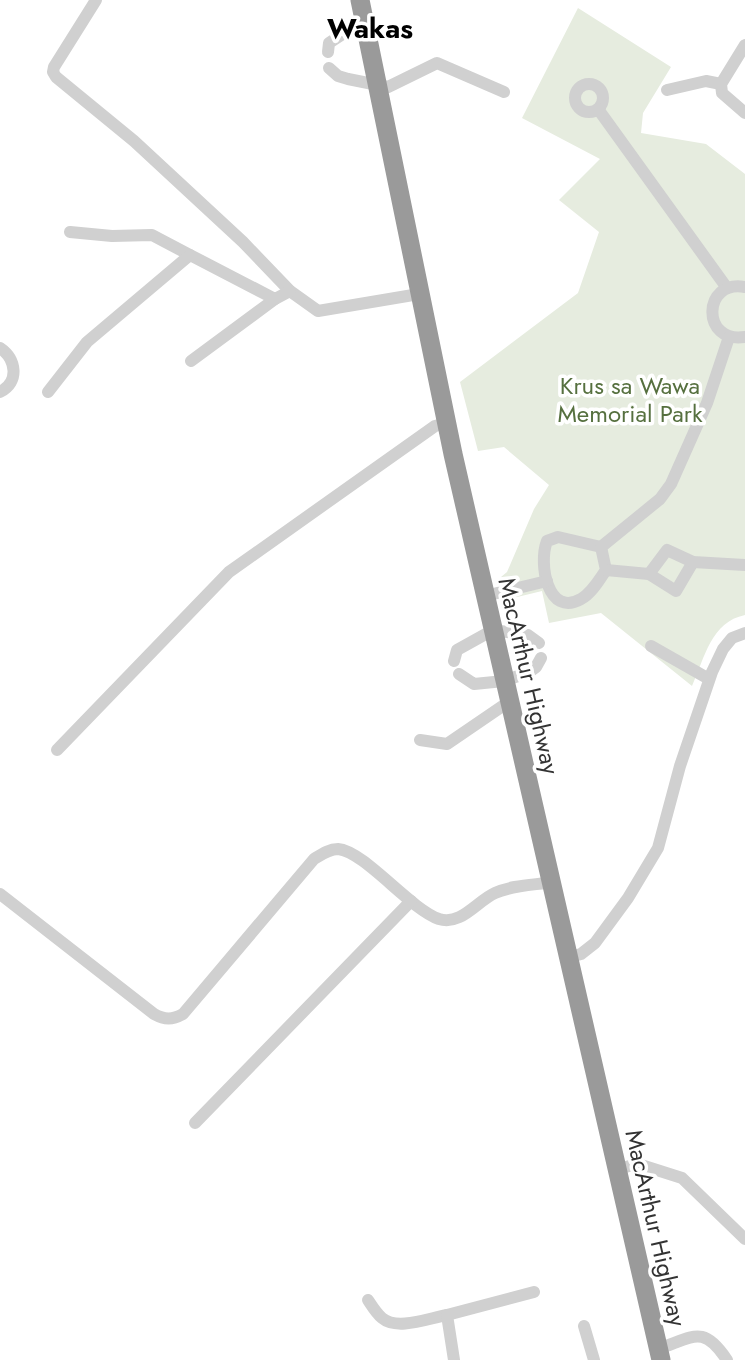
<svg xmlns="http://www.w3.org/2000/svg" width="745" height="1360" viewBox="0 0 745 1360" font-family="Jost,sans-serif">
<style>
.green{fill:#e6ecdf}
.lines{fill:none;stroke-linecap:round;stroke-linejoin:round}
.minor{stroke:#d0d0d0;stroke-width:12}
.highway{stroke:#9a9a9a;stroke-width:19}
.labels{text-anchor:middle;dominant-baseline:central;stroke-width:7;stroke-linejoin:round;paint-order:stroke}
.park-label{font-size:24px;fill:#56703f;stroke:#fff}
.street-label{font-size:24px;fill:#333;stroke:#fff}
.quarter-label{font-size:28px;font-weight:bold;fill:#000;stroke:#fff}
</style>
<rect width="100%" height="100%" fill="#fff"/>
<path class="green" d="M578 8 671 67 643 113 641 133 706 144 745 174V615C711 622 705 657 692 686L601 613 549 623 542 591 505 600 501 577 507 572 534 509 549 485 504 447 478 451 460 382 578 293 599 232 559 200 600 159 522 118Z"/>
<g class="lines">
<g class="minor">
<path d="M96 0 54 67 53 72 56 77 134 141 243 242 290 291 318 311 419 294"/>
<path d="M745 45 721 84 722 93 745 113"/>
<path d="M328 52 329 43 364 20"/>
<path d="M329 68 338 76 348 79 388 87 437 63 504 92"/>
<circle cx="589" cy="98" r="14"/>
<path d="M667 90 706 81 721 84"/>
<path d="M598 109 727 288"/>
<path d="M70 232 112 236 152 235 190 255"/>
<path d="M745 287C702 279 701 344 745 337"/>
<path d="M0 348C16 359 20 382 0 392"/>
<path d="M191 361 275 299"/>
<path d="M48 392 87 342 190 255 275 299 290 291"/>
<path d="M558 537 601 547 606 570C599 580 592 593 581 599 548 618 538 564 547 541Z"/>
<path d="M601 547 660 499 671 484 707 403 729 337"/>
<path d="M606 570 649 574 676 591 693 562"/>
<path d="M649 574 667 550 693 562 745 565"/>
<path d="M485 596 547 581"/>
<path d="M651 646 709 679"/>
<path d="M454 661 457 650 493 630 528 635 539 643"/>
<path d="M459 674 474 684 504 681 529 672 536 667 541 658"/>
<path d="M420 740 447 744 510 701"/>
<path d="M57 750 229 572 435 426 446 423"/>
<path d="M0 894 154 1014C165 1020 172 1020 183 1014L314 859C322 854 329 849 338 849 364 851 410 909 439 919 461 926 477 901 495 893 512 885 535 885 553 882"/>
<path d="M570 957 581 954 595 943 628 898 658 848 680 766 712 672 723 649 732 638 745 633"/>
<path d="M195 1123 411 901"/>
<path d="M617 1169 638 1164 682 1178 745 1239"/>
<path d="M368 1300C372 1306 376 1313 382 1318 397 1331 429 1318 447 1315"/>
<path d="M584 1326 594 1360"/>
<path d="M658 1349C694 1337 703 1324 727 1360"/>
<path d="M454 1360 447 1315 534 1292"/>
</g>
<path class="highway" d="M360 0 453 454 661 1360"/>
</g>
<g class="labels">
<g class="park-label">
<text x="630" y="385">Krus sa Wawa<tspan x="630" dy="28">Memorial Park</tspan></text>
</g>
<g class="street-label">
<text transform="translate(529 676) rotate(77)">MacArthur Highway</text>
<text transform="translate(656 1228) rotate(77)">MacArthur Highway</text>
</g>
<g class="quarter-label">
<text x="370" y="28">Wakas</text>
</g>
</g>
</svg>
